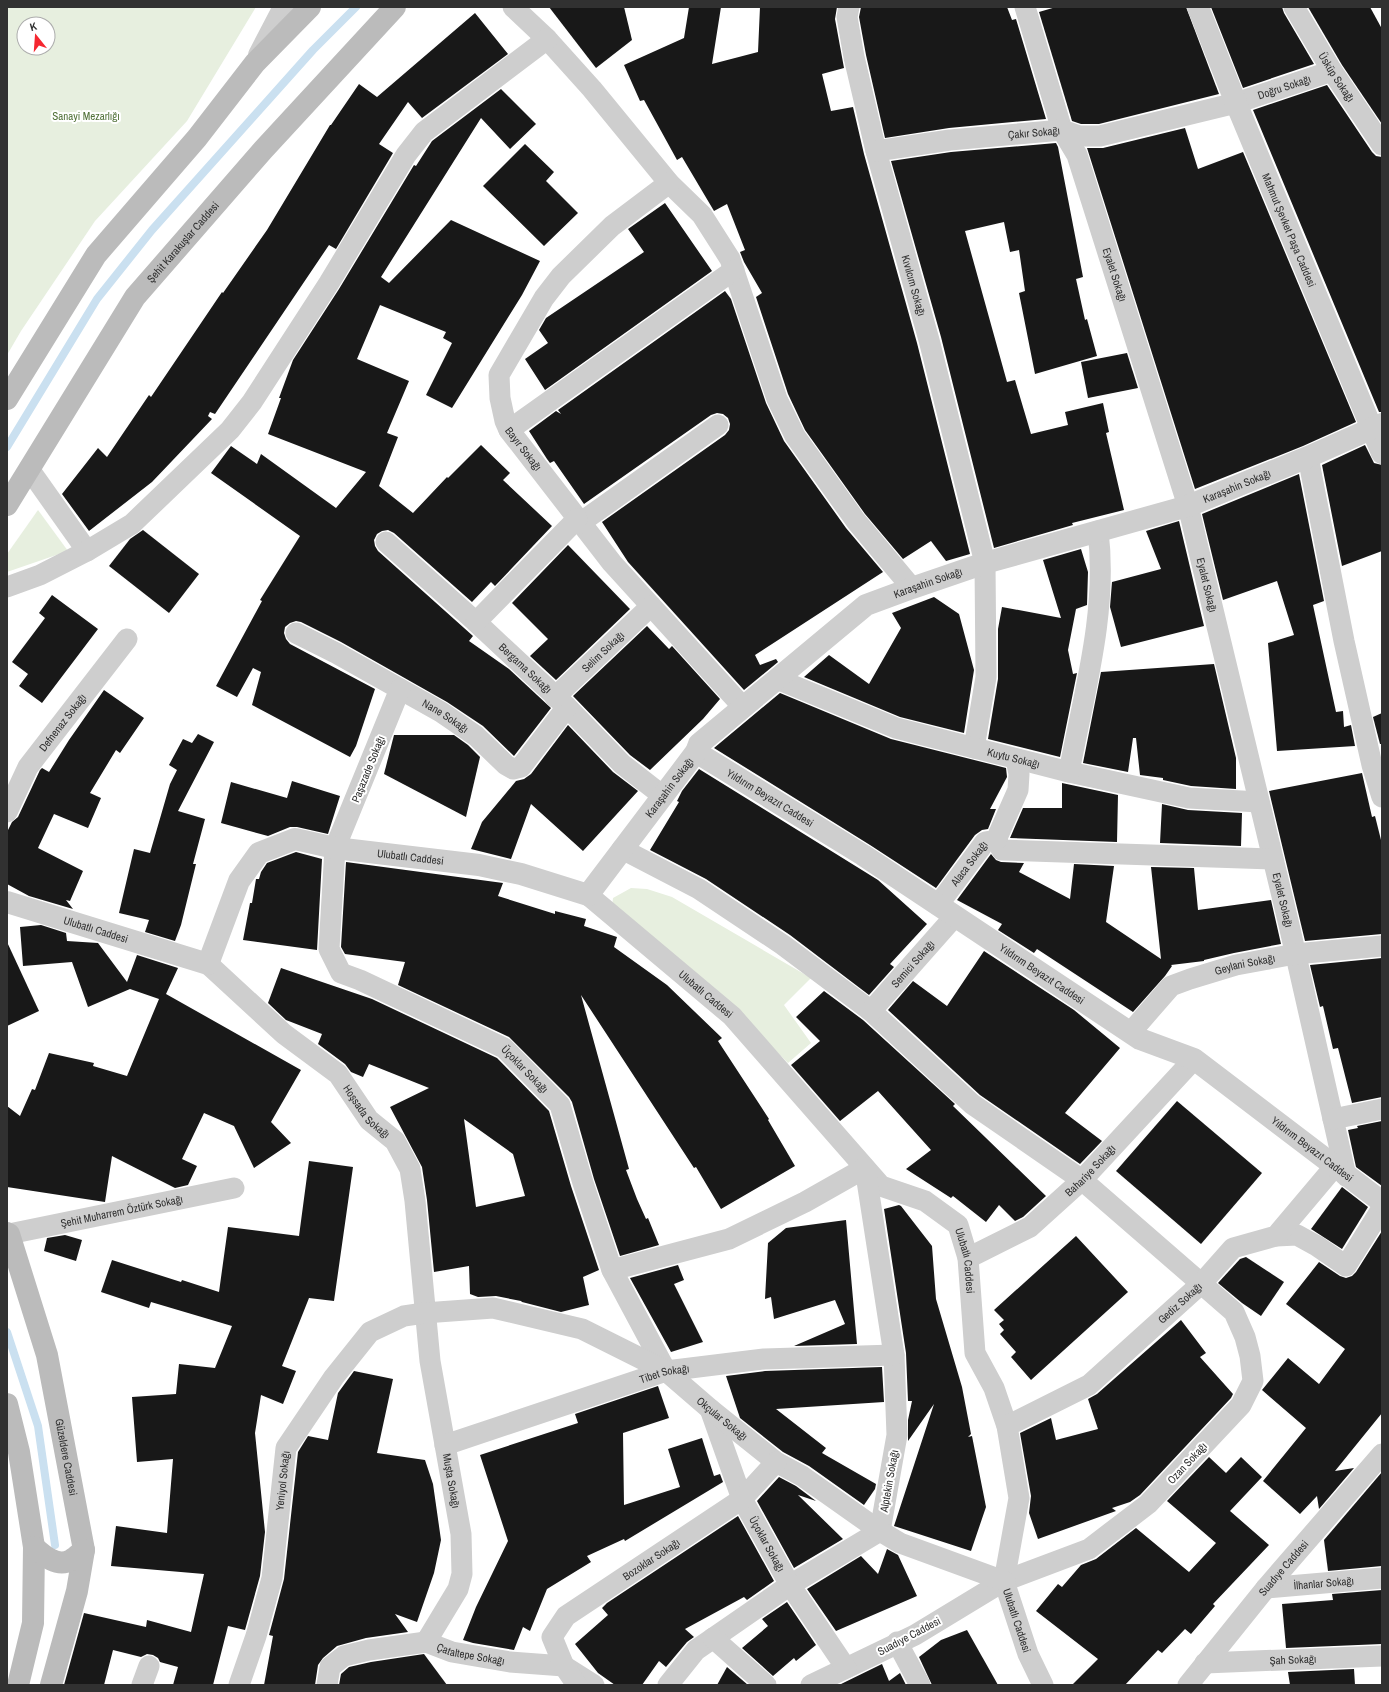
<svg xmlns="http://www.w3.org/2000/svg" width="1389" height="1692" viewBox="0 0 1389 1692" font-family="'Archivo Narrow',sans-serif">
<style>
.green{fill:#e7efdf;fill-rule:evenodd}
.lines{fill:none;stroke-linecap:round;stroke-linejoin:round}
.stream{stroke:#cae0f0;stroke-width:8}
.building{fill:#181818;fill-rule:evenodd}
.minor{stroke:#cecece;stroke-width:21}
.tertiary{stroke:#cecece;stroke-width:22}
.secondary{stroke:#bbb;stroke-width:22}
.labels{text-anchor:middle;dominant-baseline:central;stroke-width:4;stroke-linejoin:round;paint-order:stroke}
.street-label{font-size:11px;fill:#313131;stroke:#fff}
.park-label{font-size:11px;fill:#52723a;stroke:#fff}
</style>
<rect width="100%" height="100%" fill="#fff"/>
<g class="green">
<path d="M7 7H256L187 121 95 221 21 331 7 355ZM24 24H48V48H24Z"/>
<path d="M38 510 68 551 7 572V554Z"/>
<path d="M631 888 647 889 672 897 811 978 784 1005 811 1043 788 1063 749 1024 612 907 613 898Z"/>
</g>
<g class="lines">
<g class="stream">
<path d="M7 447 97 299 152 230 313 50 356 7"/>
<path d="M7 1332 38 1426 55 1545"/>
</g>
</g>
<g class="building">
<path d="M549 7H624L632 40 596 68Z"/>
<path d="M689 7H721L712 64 758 52 760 7H837L835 19 844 68 822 74 831 111 853 107 864 154 917 343 970 554 946 561 931 541 903 559 865 514 805 430 788 394 756 297 762 293 744 262 740 252 745 250 727 204 714 211 682 157 677 160 644 100 640 101 624 65 684 38Z"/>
<path d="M861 7H1007L1012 20 1016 19 1046 119 949 128 885 138 866 55 859 17Z"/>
<path d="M1056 7H1186L1219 94 1099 124H1081L1072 121 1039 12Z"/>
<path d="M1211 7H1282L1284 13 1314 64 1243 88Z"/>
<path d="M1308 7H1370L1382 29V124L1342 65Z"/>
<path d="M475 13 508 54 422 118 408 102 379 144 393 153 336 249 329 245 215 414 210 412 208 416 212 419 152 482 89 531 62 494 98 448 107 457 149 395 151 397 222 292 223 293 267 230 330 125H331L359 84 377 97Z"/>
<path d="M1327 85 1372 152 1376 156 1382 157V412H1379L1253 110Z"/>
<path d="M501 89 536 124 510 149 481 118 381 277 389 283 451 220 540 261 522 295 452 408 426 395 452 343 443 338 446 332 380 305 357 359 409 381 387 433 398 437 379 486 413 513 447 477 448 478 481 445 510 473 503 480 552 526 495 586 491 582 472 602 394 533 388 530 382 531 377 534 374 540 375 546 378 551 473 636 469 641 509 669 551 708 514 756 483 726 447 702 341 642 301 622 296 621 290 623 285 627 284 633 286 639 290 644 375 689 356 746 350 757 252 705 261 672 253 668 237 697 216 686 262 601 260 600 300 536 211 473 231 446 257 464 261 454 336 508 366 472 268 434 281 398H279L293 360 339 289 414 165 416 166 432 141Z"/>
<path d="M1185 128 1198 169 1243 152 1356 422 1303 446 1195 489 1087 148H1103Z"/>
<path d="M1056 143 1058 147 1083 277 1076 279 1085 320 1087 319 1097 356 1035 374 1019 293 1025 291 1019 250 1010 252 1004 222 965 231 1007 382 1015 380 1031 434 1068 425 1065 412 1103 403 1109 432 1106 433 1124 510 1072 523 1073 525 994 548 941 337 891 161 951 152Z"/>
<path d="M525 144 554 172 546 181 578 213 544 246 483 186Z"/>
<path d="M665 203 712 271 545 390 525 359 548 343 539 330 546 318 644 252 628 229Z"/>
<path d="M725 291 731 299 766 403 784 441 846 528 883 572 755 655 760 665 776 659 778 662 744 690 628 562 602 522 725 435 729 430 730 424 728 418 723 414 717 413 711 415 584 504 554 461 550 463 547 459 529 431 556 411 561 414 558 410Z"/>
<path d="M1127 353 1138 388 1088 398 1081 362Z"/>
<path d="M1365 445 1374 463 1382 465V551L1342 566 1322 465Z"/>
<path d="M1299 474 1324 601 1313 605 1336 712 1343 711 1344 727 1351 725 1355 746 1277 751 1268 643 1294 635 1277 581 1223 600 1202 514Z"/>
<path d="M1179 521 1204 626 1121 647 1110 607 1112 582 1161 569 1146 531Z"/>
<path d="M143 530 199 574 169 613 109 566 130 539Z"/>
<path d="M568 545 630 609 556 680 530 656 548 639 512 603Z"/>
<path d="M1081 549 1088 572 1087 605 1076 609 1068 650 1073 674 1077 673 1060 757 988 739 998 679V629L1002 607 1061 618 1043 560Z"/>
<path d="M52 595 98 629 42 703 19 686 28 674 12 662 45 618 39 613Z"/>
<path d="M934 597 959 614 974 670 964 733 900 717 804 677 829 655 869 684 901 628 892 613Z"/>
<path d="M647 626 669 649 672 646 720 699 703 719 650 770 630 755 573 696Z"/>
<path d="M1214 664 1236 758V789L1191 786 1163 780V778L1140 775 1136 738H1133L1128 772 1083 763 1101 672Z"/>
<path d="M104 690 144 718 120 753 116 750 90 793 101 798 88 828 54 814 38 848 83 871 70 901 66 900 73 909 29 896 7 884V832L12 822 18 817 40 770 42 768 49 772 69 740Z"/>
<path d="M780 693 891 739 1006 768 1007 777 990 809H996L988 829 982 830 975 835 936 888 870 845 714 748Z"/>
<path d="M1382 713V744H1380L1373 717Z"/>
<path d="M568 725 613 772 638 791 583 851 531 804 511 859 471 849 482 822 516 781 524 779 531 774Z"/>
<path d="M198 734 214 742 178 811 205 819 193 864H196L181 925 175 941 145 932 149 920 119 913 134 849 150 853 170 784 177 770 169 765 183 739 192 743Z"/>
<path d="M394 735H454L468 745 480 757 466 817 384 774Z"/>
<path d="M699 769 878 880 927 924 890 964 894 967 869 995 790 935 706 879 650 850 679 802 677 801 682 791Z"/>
<path d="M1362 773 1372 817 1375 816 1382 844V934L1305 941 1269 791Z"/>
<path d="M292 781 340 796 328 834 297 827H290L268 836 221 823 231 782 287 798Z"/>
<path d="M1062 783 1118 795 1117 842 1010 838 1023 808H1062Z"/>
<path d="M1162 804 1188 810 1242 813 1241 846 1160 843Z"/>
<path d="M296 852 322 859 317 950 243 940 250 903H252L256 879H259L261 872 267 863Z"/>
<path d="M991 854 996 860 1001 862 1024 863 1019 872 1070 899 1074 864 1114 866 1106 922 1161 959 1151 867 1194 868 1198 910 1271 900 1281 944 1234 953 1204 960V961L1171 965 1172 966 1165 976 1133 1012 1037 949 1034 953 998 930 1002 924 957 900Z"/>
<path d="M346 862 503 883 498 896 555 914V911L586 919 584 926 617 937 614 947 667 985 722 1038 718 1041 769 1119 768 1120 795 1166 721 1209 696 1167 694 1168 581 995 629 1169 626 1170 637 1199 646 1219 648 1218 659 1245 620 1256 594 1179 572 1102 569 1097 509 1037 398 985 405 962 345 954 341 947Z"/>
<path d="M41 925 66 933 67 941 98 943 127 982 137 955 178 968 166 994 301 1070 271 1122 291 1143 254 1168 234 1126 204 1113 182 1159 197 1166 188 1185 175 1188 112 1156 105 1202 7 1187V1106L20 1116 32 1089 35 1090 49 1053 94 1063 93 1066 127 1076 159 999 130 989 88 1007 72 962 23 966 20 927Z"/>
<path d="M7 942 39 1011 7 1026Z"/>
<path d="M984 951 1074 1010 1120 1048 1065 1113 1102 1141 1080 1164 980 1095 888 1010 913 981 947 1006Z"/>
<path d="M1382 958V1097L1352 1103 1338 1048 1333 1049 1323 1006 1320 1007 1310 965Z"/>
<path d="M281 968 372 999 497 1058 549 1111 571 1186 599 1270 583 1277 589 1305 561 1312 522 1302 521 1301 496 1296 478 1297 470 1294 469 1266 434 1272 427 1200 422 1167 390 1107 429 1088 369 1064 363 1077 351 1072 345 1064 318 1044 322 1034 286 1020 268 1003ZM464 1119 513 1154 525 1196 476 1207Z"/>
<path d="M824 991 863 1020 955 1104 953 1106 1046 1196 1023 1217 1015 1221 999 1205 986 1222 953 1196 951 1198 906 1169 931 1150 878 1091 840 1121 791 1065 820 1041 796 1017Z"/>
<path d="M1177 1101 1262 1173 1201 1244 1116 1171Z"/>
<path d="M1382 1121V1186L1356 1167 1348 1130 1358 1128 1357 1126Z"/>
<path d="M309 1161 353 1167 334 1301 309 1298 282 1366 296 1371 283 1404 261 1395 255 1433 265 1532 260 1576 245 1630 228 1626 213 1685H173L178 1667 160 1662 158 1658 153 1655 147 1654 141 1657 113 1650 104 1685H64L84 1613 146 1627 147 1620 191 1632 204 1574 111 1566 116 1526 167 1533 173 1459 137 1462 132 1397 176 1394 179 1364 215 1368 232 1326 151 1302 149 1308 101 1292 112 1260 181 1282 182 1280 219 1292 228 1227 299 1236Z"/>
<path d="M1342 1187 1368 1207 1342 1249 1311 1229Z"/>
<path d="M899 1205 901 1206 932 1246 936 1299 962 1387 971 1434 968 1437 972 1436 986 1507 971 1551 894 1526 934 1404 908 1441V1420L912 1401H908L906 1353 884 1209Z"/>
<path d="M846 1220 857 1344 794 1346 845 1324 835 1300 774 1319 771 1297 765 1299 768 1243 786 1228Z"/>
<path d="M1382 1231V1413L1335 1471 1354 1468 1319 1509 1317 1496 1300 1514 1263 1481 1306 1428 1262 1390 1288 1358 1319 1384 1345 1349 1286 1304 1319 1262 1340 1276 1346 1278 1352 1276 1356 1272Z"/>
<path d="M65 1235 82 1240 76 1261 44 1251 47 1238Z"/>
<path d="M1076 1236 1128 1292 1031 1380 1011 1357 1016 1352 1000 1334 1004 1330 999 1324 1004 1320 994 1310Z"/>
<path d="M1246 1257 1284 1282 1261 1316 1242 1303 1218 1283 1240 1259Z"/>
<path d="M678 1265 684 1280 674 1284 703 1342 671 1352 630 1278Z"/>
<path d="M1181 1320 1206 1353 1200 1357 1233 1394 1231 1398 1140 1495 1130 1502 1112 1508 1116 1511 1038 1539 1029 1513 1031 1496 1020 1433 1051 1418 1056 1440 1098 1429 1088 1399 1097 1394Z"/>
<path d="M882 1367 884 1402 776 1409 826 1448 822 1453 876 1484 875 1489 864 1505 809 1466 783 1452 740 1418 726 1376 765 1371Z"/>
<path d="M354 1371 393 1379 377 1453 425 1460 433 1484 441 1540 434 1573 417 1622 395 1614 408 1632 366 1638 337 1646 323 1658 318 1665 315 1685H264L273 1636 269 1635 284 1579 298 1452 308 1436 328 1440 338 1393Z"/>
<path d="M658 1386 669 1418 623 1433 624 1505 680 1487 668 1449 702 1438 714 1476 720 1474 723 1482 625 1541 624 1539 587 1556 591 1562 547 1589 530 1631 523 1627 514 1650 473 1643 463 1640 476 1607 508 1541 480 1455 578 1423 575 1414Z"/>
<path d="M1209 1457 1226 1473 1241 1457 1262 1477 1230 1511 1269 1545 1213 1604 1215 1606 1191 1634 1185 1629 1162 1653 1158 1650 1125 1685H1072L1098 1659 1036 1611 1058 1584 1062 1587 1081 1565 1096 1559 1136 1528 1189 1572 1216 1543 1167 1501Z"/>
<path d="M1382 1472V1566L1328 1571 1324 1540Z"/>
<path d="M779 1477 796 1486 816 1501 798 1495 843 1539 794 1568 757 1501Z"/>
<path d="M738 1516 774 1581 747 1600 744 1597 685 1629 694 1637 687 1642 666 1667 659 1661 642 1685H615L598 1673 575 1644 608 1615 602 1608 607 1603Z"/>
<path d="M887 1549 898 1555 917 1596 836 1631 807 1589 861 1556 878 1574Z"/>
<path d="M1382 1590V1644L1286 1648 1282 1604 1333 1600 1332 1594Z"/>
<path d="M787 1602 816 1645 796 1661 794 1658 773 1676 742 1648 768 1626 762 1619Z"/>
<path d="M967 1630 998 1685H932L919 1657 941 1640Z"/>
<path d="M424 1654 447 1685H339L341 1674 349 1667 371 1662Z"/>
<path d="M882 1664 889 1681 900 1673 906 1685H839Z"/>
<path d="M727 1667 748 1685H717Z"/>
<path d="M1354 1669 1355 1685H1290L1288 1672Z"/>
</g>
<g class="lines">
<g class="minor">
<path d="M513 7 547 39 592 89 669 183 702 215 730 259 777 399 795 436 856 521 912 588"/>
<path id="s1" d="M849 7 847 17 854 57 876 151 929 340 985 563 986 677 974 748"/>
<path id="s2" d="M1025 7 1062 130 1077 155 1188 506 1289 925 1346 1176"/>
<path id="s3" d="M1294 7 1332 71 1382 145"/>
<path id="s4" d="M876 151 950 140 1062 130 1079 136H1100L1236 103 1332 71"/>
<path id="s5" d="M669 183 612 226 561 276 544 298 499 375 500 398 505 421 509 430 612 563 743 707"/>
<path d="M509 430 734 270"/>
<path d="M1308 457 1344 641 1372 765 1382 797"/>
<path d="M29 469 87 551"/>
<path d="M580 523 718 425"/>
<path id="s6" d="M386 542 476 622 567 707 622 764 663 796"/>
<path d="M7 587 40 575 87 551 132 524 230 430 252 402 329 283 406 155 424 132 547 39"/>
<path d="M476 622 577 519"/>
<path id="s7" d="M296 633 336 653 441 712 476 736 506 765 513 769 521 767 567 707"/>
<path id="s8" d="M777 679 896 728 1069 772 1189 798 1259 802"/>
<path id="s9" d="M400 689 335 848 329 949 341 973 360 980 504 1048 560 1105 583 1183 612 1270 666 1371"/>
<path id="s10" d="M555 697 651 606"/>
<path d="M1069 772C1084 693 1108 611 1098 531"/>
<path id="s11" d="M7 812 28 767 127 639"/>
<path d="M996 840 1002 850 1273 859"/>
<path d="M622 849 699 889 783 945 871 1011 972 1104 1082 1180 1234 1312 1245 1337 1250 1356 1253 1381 1241 1405 1148 1504 1089 1549 1004 1581 915 1635 811 1685"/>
<path id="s12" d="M588 895 732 1016 881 1186 925 1201 958 1225 968 1258 975 1353 994 1388 1007 1426 1019 1498 1004 1581 1028 1654 1043 1685"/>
<path id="s13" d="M938 905 985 842 996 840 1018 790 1019 774 1016 759"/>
<path id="s14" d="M208 964 284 1034 338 1074 369 1120 395 1141 410 1169 415 1201 430 1361 461 1534 462 1574 458 1589 426 1642"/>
<path id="s15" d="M871 1011 955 916"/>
<path id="s16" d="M1131 1032 1171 986 1190 979 1236 965 1295 954 1382 946"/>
<path d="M1333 1119 1382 1109"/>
<path id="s17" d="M9 1234 234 1188"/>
<path d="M1276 1236 1297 1235 1317 1246 1346 1266 1382 1208"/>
<path id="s18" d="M968 1258 1030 1227 1082 1180 1194 1059"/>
<path d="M612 1270 729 1239 805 1202 865 1168 894 1355 897 1435 880 1531 790 1585 696 1650 668 1685"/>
<path id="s19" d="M710 1409 742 1499 790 1585 846 1668"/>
<path id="s20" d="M1007 1426 1089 1385 1202 1283 1233 1248 1276 1236 1335 1166"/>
<path id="s21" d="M445 1445 666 1371 764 1359 894 1355"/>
<path id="s22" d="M1266 1588 1382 1578"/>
<path d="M713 1638 766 1685"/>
<path d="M897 1642 920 1685"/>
<path id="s23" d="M1205 1663 1382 1656"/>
<path d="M142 1685 149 1666"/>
<path id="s24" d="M239 1685 256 1636 272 1578 286 1448 334 1377 370 1332 404 1316 424 1313 493 1308 582 1329 666 1371 710 1409 776 1462 802 1476 880 1531 900 1543 1004 1581"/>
<path id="s25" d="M327 1685 330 1667 344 1656 369 1650 426 1642 452 1652 510 1662 564 1666 594 1685"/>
<path id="s26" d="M577 1685 564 1666 552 1637 566 1616 742 1499 776 1462"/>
<path id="s27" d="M1188 1685 1266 1588 1382 1454"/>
</g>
<g class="tertiary">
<path id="s28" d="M1198 7 1236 103 1382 453"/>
<path d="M259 55 284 7"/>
<path id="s29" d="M696 752 863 855 1140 1039 1194 1059 1382 1202"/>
<path id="s30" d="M7 902 208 964 239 881 259 853 295 839 335 848 479 865 521 874 588 895 696 752 699 744 866 605 912 588 985 563 1188 506 1308 457 1382 424"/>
</g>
<g class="secondary">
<path d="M7 399 96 255 197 138 255 63 310 7"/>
<path id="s31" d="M7 505 135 297 263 150 395 7"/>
<path id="s32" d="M7 1233 9 1234 47 1355 84 1550 77 1591 51 1685"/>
<path d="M7 1404 19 1452 34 1547 33 1623 18 1685"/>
<path d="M34 1547C43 1555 57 1568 71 1560 76 1557 80 1553 84 1550"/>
</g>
</g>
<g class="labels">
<g class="street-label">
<text stroke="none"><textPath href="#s3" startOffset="82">Üsküp Sokağı</textPath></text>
<text stroke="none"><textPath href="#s4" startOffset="417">Doğru Sokağı</textPath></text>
<text stroke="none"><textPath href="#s4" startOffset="159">Çakır Sokağı</textPath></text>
<text stroke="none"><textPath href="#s28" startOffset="241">Mahmut Şevket Paşa Caddesi</textPath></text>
<text stroke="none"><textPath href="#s31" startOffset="317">Şehit Karakuşlar Caddesi</textPath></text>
<text stroke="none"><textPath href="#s2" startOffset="283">Eyalet Sokağı</textPath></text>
<text stroke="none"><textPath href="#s1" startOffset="287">Kıvılcım Sokağı</textPath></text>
<text stroke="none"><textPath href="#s5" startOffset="340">Bayır Sokağı</textPath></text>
<text stroke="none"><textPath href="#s30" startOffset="1466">Karaşahin Sokağı</textPath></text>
<text stroke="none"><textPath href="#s30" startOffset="1142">Karaşahin Sokağı</textPath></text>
<text stroke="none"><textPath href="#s2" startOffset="607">Eyalet Sokağı</textPath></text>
<text stroke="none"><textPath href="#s10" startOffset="66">Selim Sokağı</textPath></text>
<text stroke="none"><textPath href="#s6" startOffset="188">Bergama Sokağı</textPath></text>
<text stroke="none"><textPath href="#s7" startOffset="171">Nane Sokağı</textPath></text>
<text stroke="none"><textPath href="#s11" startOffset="106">Defnenaz Sokağı</textPath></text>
<text stroke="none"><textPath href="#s8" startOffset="250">Kuytu Sokağı</textPath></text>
<text transform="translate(368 769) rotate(-68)">Paşazade Sokağı</text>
<text stroke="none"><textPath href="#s30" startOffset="806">Karaşahin Sokağı</textPath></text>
<text stroke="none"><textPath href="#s29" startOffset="87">Yıldırım Beyazıt Caddesi</textPath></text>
<text stroke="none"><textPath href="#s30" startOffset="489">Ulubatlı Caddesi</textPath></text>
<text stroke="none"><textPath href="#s13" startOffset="52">Alaca Sokağı</textPath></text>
<text stroke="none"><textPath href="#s2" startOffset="931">Eyalet Sokağı</textPath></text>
<text stroke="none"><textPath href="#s30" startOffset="93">Ulubatlı Caddesi</textPath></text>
<text stroke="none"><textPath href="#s15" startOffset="63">Semici Sokağı</textPath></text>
<text stroke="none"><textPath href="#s16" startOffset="138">Geylani Sokağı</textPath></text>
<text stroke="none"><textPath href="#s29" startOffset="411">Yıldırım Beyazıt Caddesi</textPath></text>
<text stroke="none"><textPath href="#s12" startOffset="154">Ulubatlı Caddesi</textPath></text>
<text stroke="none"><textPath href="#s9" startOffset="509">Üçoklar Sokağı</textPath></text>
<text stroke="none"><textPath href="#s14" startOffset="218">Hoşsada Sokağı</textPath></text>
<text stroke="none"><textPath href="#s29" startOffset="735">Yıldırım Beyazıt Caddesi</textPath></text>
<text stroke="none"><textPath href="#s18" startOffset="152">Bahariye Sokağı</textPath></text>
<text stroke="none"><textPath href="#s17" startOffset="115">Şehit Muharrem Öztürk Sokağı</textPath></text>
<text stroke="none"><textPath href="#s12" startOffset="538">Ulubatlı Caddesi</textPath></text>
<text stroke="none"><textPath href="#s20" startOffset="214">Gediz Sokağı</textPath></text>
<text stroke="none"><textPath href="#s21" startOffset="231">Tibet Sokağı</textPath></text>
<text stroke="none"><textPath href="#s24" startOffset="772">Okçular Sokağı</textPath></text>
<text stroke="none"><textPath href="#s32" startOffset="233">Güzeldere Caddesi</textPath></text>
<text transform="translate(1187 1463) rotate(-47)">Ozan Sokağı</text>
<text stroke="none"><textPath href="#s24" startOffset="210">Yeniyol Sokağı</textPath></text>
<text stroke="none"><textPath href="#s14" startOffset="606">Muşta Sokağı</textPath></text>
<text transform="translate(889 1481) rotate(-80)">Alptekin Sokağı</text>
<text stroke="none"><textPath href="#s19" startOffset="147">Üçoklar Sokağı</textPath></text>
<text stroke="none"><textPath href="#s26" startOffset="182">Bozoklar Sokağı</textPath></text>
<text stroke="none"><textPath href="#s27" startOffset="151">Suadıye Caddesi</textPath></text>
<text stroke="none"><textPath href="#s22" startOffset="58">İlhanlar Sokağı</textPath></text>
<text stroke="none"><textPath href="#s12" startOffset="910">Ulubatlı Caddesi</textPath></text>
<text transform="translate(909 1636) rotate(-28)">Suadıye Caddesi</text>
<text stroke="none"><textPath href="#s25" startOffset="166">Çataltepe Sokağı</textPath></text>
<text stroke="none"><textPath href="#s23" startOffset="88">Şah Sokağı</textPath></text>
</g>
<g class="park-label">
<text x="86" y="116">Sanayi Mezarlığı</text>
</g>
</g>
<rect width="1389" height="1692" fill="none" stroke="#313131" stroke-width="16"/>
<g transform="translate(36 36) rotate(343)"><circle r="19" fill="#ffffff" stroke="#adadad"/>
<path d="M0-3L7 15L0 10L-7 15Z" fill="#f52730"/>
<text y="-6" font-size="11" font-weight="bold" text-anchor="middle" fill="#313131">K</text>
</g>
</svg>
